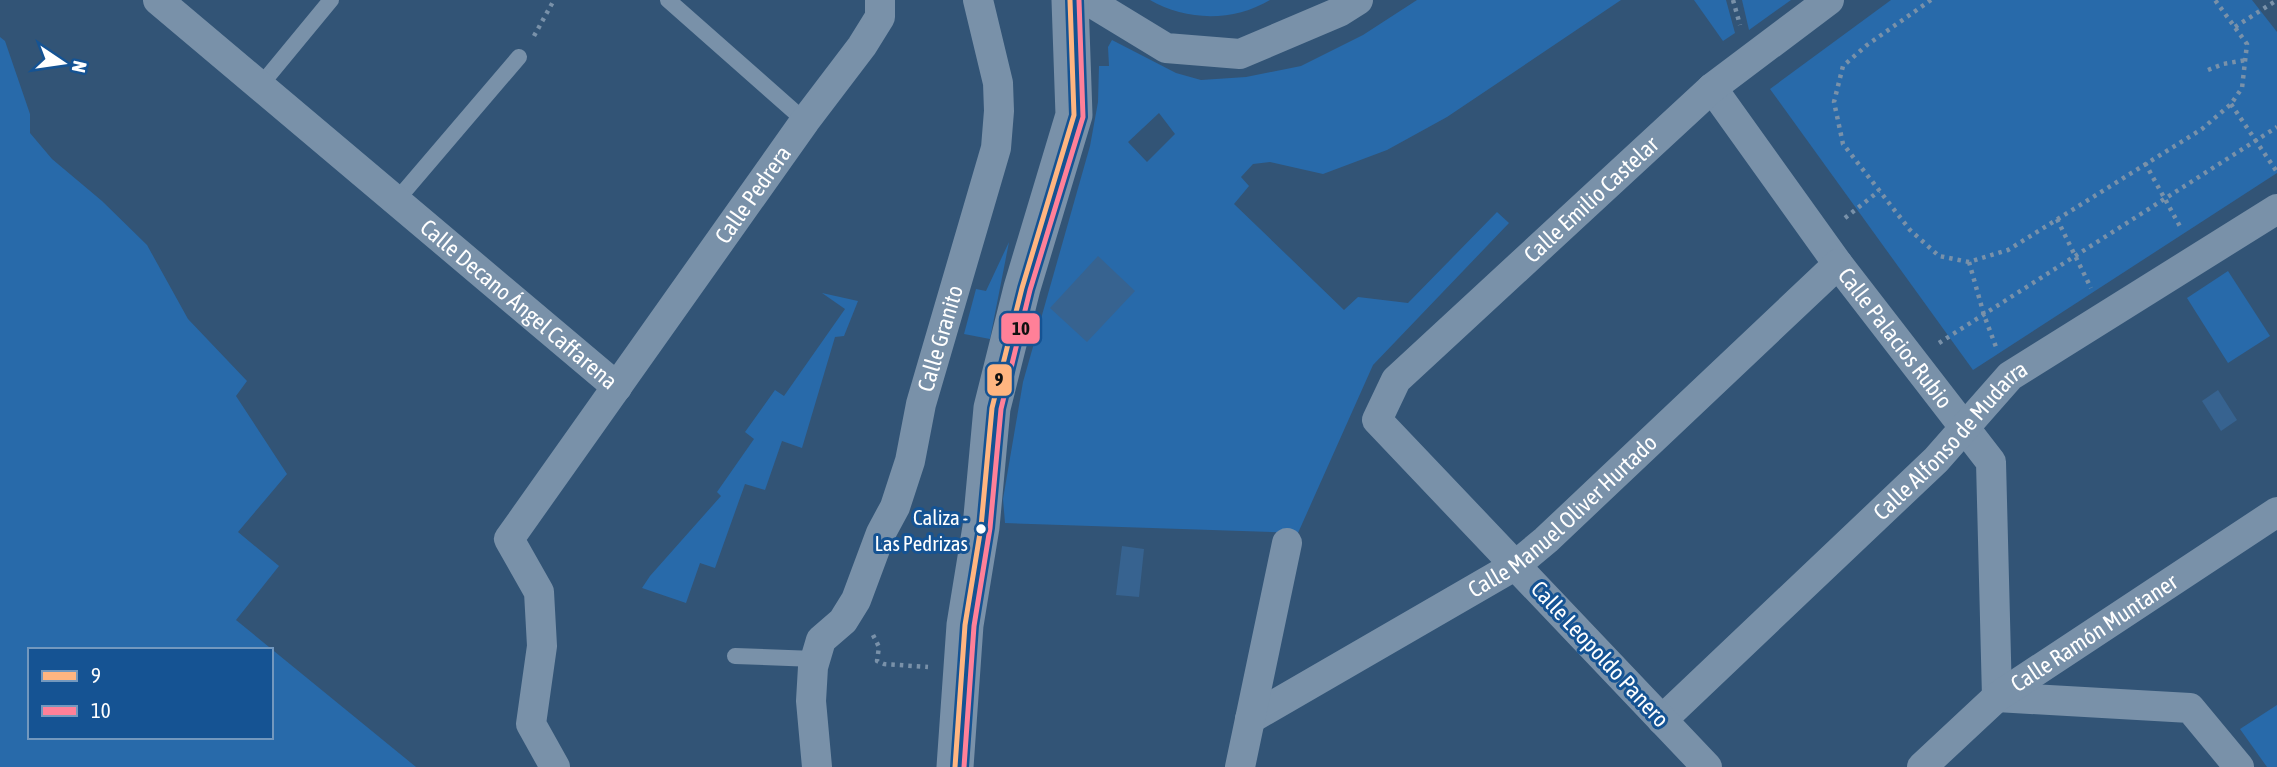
<svg xmlns="http://www.w3.org/2000/svg" width="2277" height="767" viewBox="0 0 2277 767" font-family="'Asap Condensed',sans-serif">
<style>
.green{fill:#286aaa;fill-rule:evenodd}
.water{fill:#376390}
.lines{fill:none;stroke-linecap:round;stroke-linejoin:round}
.path{stroke:#7991a9;stroke-width:4.5;stroke-dasharray:3.5 5;stroke-linecap:butt}
.service{stroke:#7991a9;stroke-width:16}
.minor{stroke:#7991a9;stroke-width:30}
.tertiary{stroke:#7991a9;stroke-width:37}
.bus-1-casing{stroke:#155393;stroke-width:10}
.bus-2-casing{stroke:#155393;stroke-width:10}
.bus-1{stroke:#ffb580;stroke-width:5}
.bus-2{stroke:#ff8098;stroke-width:5}
.bus-dot{fill:#fff;stroke:#155393;stroke-width:2.5}
.labels{text-anchor:middle;dominant-baseline:central;stroke-width:6;stroke-linejoin:round;paint-order:stroke}
.bus-label{font-size:21px;fill:#fff;stroke:#155393;text-anchor:end}
.street-label{font-size:23px;fill:#fff;stroke:#155393}
.line-badge{stroke:#155393;stroke-width:2.5}
.pale-badge-label{font-size:19px;text-anchor:middle;font-weight:bold;fill:#111}
</style>
<rect width="100%" height="100%" fill="#325476"/>
<g class="green">
<path d="M1150 0H1270C1233 22 1186 21 1150 0Z"/>
<path d="M1417 0H1621L1447 117 1387 150 1323 174 1270 162 1253 164 1241 177 1249 186 1234 204 1344 310 1358 297 1408 303 1497 212 1509 223 1373 365 1298 533 1005 523 1003 499 1023 382 1090 146 1098 102 1099 66H1109L1108 47 1112 40 1176 73 1201 80 1246 77 1301 66 1363 35ZM1159 113 1175 134 1147 162 1128 142Z"/>
<path d="M1694 0H1726L1735 33 1723 41Z"/>
<path d="M1742 0H1791L1749 30Z"/>
<path d="M1891 0H2252L2277 32V173L1973 370 1770 89Z"/>
<path d="M0 37 5 41 30 114V133L52 159 102 201 147 245 188 319 247 381 236 396 287 474 238 532 279 566 236 620 416 767H0ZM30 650H271V737H30Z"/>
<path d="M1009 242 990 339 964 334 976 289 986 291Z"/>
<path d="M2228 271 2270 336 2228 363 2187 298Z"/>
<path d="M822 293 858 301 844 336 835 337 802 448 782 441 765 490 745 484 715 568 700 563 686 603 642 588 650 576 721 496 717 492 754 439 745 432 775 390 784 396 845 309Z"/>
<path d="M2277 705V767H2267L2240 729Z"/>
</g>
<g class="water">
<path d="M1098 256 1135 291 1087 342 1050 308Z"/>
<path d="M2218 390 2237 420 2221 431 2202 401Z"/>
<path d="M1122 546 1144 549 1139 597 1116 595Z"/>
</g>
<g class="lines">
<g class="path">
<path d="M1733 0 1740 25"/>
<path d="M1931 0 1867 45 1843 66 1834 102 1843 144 1910 230 1939 256 1969 262 2008 250 2202 129 2231 104 2242 88 2247 44 2215 0"/>
<path d="M2235 27 2277 0"/>
<path d="M534 36 554 0"/>
<path d="M2208 70 2223 64 2246 60"/>
<path d="M2231 104 2277 172"/>
<path d="M2145 163 2182 230"/>
<path d="M1845 218 1879 191"/>
<path d="M2057 219 2091 288"/>
<path d="M1969 262 1984 315 1996 347"/>
<path d="M1939 343 2277 127"/>
<path d="M873 635 879 647 877 661 884 664 928 667"/>
</g>
<g class="service">
<path d="M668 0 805 121"/>
<path d="M260 86 331 0"/>
<path d="M396 201 519 57"/>
<path d="M735 656 815 659"/>
</g>
<g class="minor">
<path id="s1" d="M158 0 617 387"/>
<path d="M1087 0 1166 48 1240 54 1339 12 1358 0"/>
<path id="s2" d="M1712 88 1838 264 1991 462 1997 697"/>
<path d="M1997 697 2190 708 2239 767"/>
<path id="s3" d="M1250 719 1516 565 1546 540 1838 264"/>
<path id="s4" d="M1662 720 1936 460 2010 376 2277 209"/>
<path id="s5" d="M555 767 531 724 542 646 539 592 509 539 805 121 862 46 880 17V0"/>
<path id="s6" d="M817 767 811 701 813 667 821 640 843 621 856 600 881 533 895 507 910 461 921 404 996 148 999 111 998 83 978 0"/>
<path d="M1240 767 1287 543"/>
<path id="s7" d="M1707 767 1377 420 1396 380 1712 88 1829 0"/>
<path id="s8" d="M1922 767 1997 697 2277 512"/>
</g>
<path class="tertiary" d="M955 767 965 625 981 527 992 408 1022 288 1074 115 1070 0"/>
<g class="bus-1-casing">
<path id="bus-1" d="M955 767 965 625 981 527 992 408 1022 288 1074 115 1070 0"/>
</g>
<g class="bus-2-casing">
<path id="bus-2" d="M964 767 974 626 990 528 1001 409 1030 290 1083 117 1079 0"/>
</g>
<use href="#bus-1" class="bus-1"/>
<use href="#bus-2" class="bus-2"/>
</g>
<circle class="bus-dot" cx="981" cy="529" r="6"/>
<g class="labels">
<g class="bus-label">
<text x="968" y="517">Caliza -<tspan x="968" dy="26">Las Pedrizas</tspan></text>
</g>
<g class="street-label">
<text stroke="none"><textPath href="#s5" startOffset="665">Calle Pedrera</textPath></text>
<text stroke="none"><textPath href="#s7" startOffset="789">Calle Emilio Castelar</textPath></text>
<text stroke="none"><textPath href="#s1" startOffset="472">Calle Decano Ángel Caffarena</textPath></text>
<text stroke="none"><textPath href="#s2" startOffset="310">Calle Palacios Rubio</textPath></text>
<text stroke="none"><textPath href="#s6" startOffset="458">Calle Granito</textPath></text>
<text stroke="none"><textPath href="#s4" startOffset="402">Calle Alfonso de Mudarra</textPath></text>
<text stroke="none"><textPath href="#s3" startOffset="374">Calle Manuel Oliver Hurtado</textPath></text>
<text stroke="none"><textPath href="#s8" startOffset="219">Calle Ramón Muntaner</textPath></text>
<text transform="translate(1600 654) rotate(47)">Calle Leopoldo Panero</text>
</g>
</g>
<g class="line-badge">
<rect x="1000" y="312" width="41" height="33" rx="7" fill="#ff8098"/>
<rect x="986" y="363" width="27" height="34" rx="7" fill="#ffb580"/>
</g>
<g class="pale-badge-label">
<text x="1021" y="335">10</text>
<text x="999" y="386">9</text>
</g>
<rect x="28" y="648" width="245" height="91" fill="#155393" stroke="#7398be" stroke-width="2"/>
<rect x="42" y="671" width="35" height="10" fill="#ffb580" stroke="#7398be" stroke-width="2"/>
<text x="91" y="683" font-size="21" fill="#ffffff">9</text>
<rect x="42" y="706" width="35" height="10" fill="#ff8098" stroke="#7398be" stroke-width="2"/>
<text x="91" y="718" font-size="21" fill="#ffffff">10</text>
<g transform="translate(63 63) rotate(103)" stroke="#155393" stroke-width="5" paint-order="stroke">
<path d="M0-5L12 26L0 18L-12 26Z" fill="#ffffff"/>
<text y="-10" font-size="19" font-weight="bold" text-anchor="middle" fill="#ffffff">N</text>
</g>
</svg>
